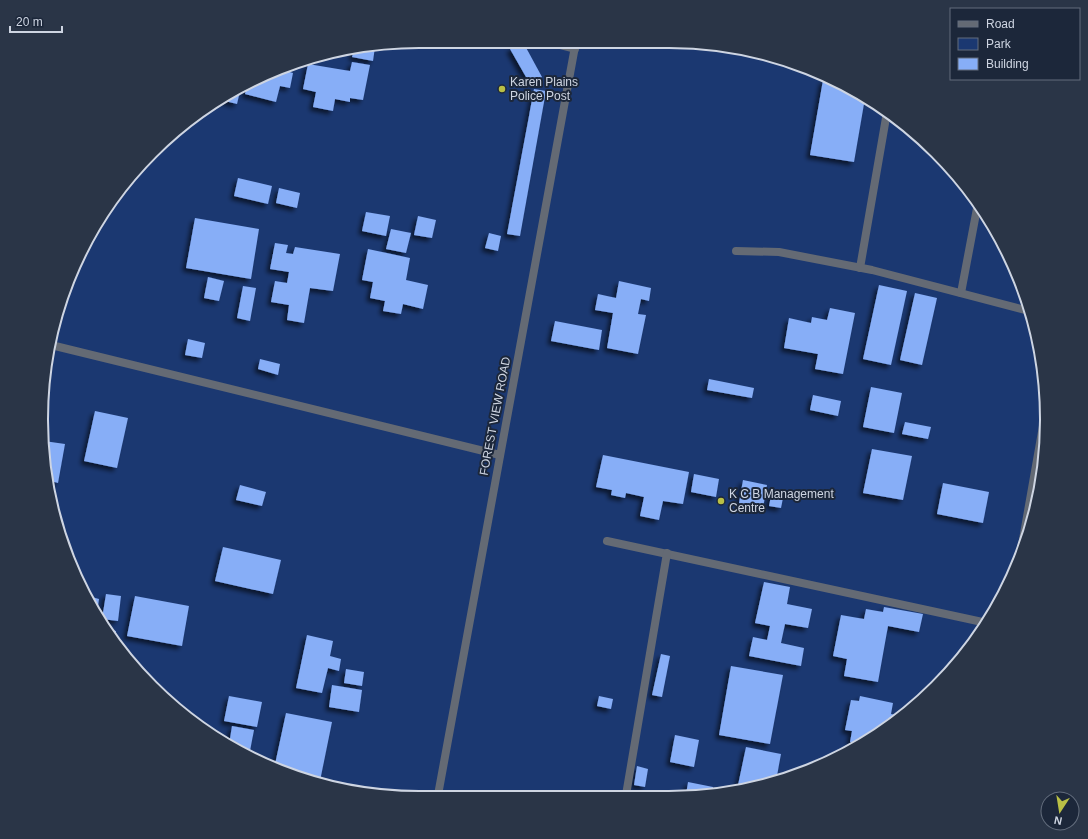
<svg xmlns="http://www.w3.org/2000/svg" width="1088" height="839" viewBox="0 0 1088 839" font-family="Arial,sans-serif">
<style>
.green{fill:#1b3871}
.building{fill:#87aef7;filter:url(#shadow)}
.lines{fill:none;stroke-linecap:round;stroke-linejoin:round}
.service{stroke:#646a74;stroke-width:8}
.minor{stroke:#646a74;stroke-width:8}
.poi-dot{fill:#bac046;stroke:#1c273a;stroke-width:1.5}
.labels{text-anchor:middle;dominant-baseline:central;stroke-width:4;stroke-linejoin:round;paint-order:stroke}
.poi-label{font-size:12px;fill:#ced5e2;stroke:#1c273a;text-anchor:start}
.street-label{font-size:12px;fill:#ced5e2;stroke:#1c273a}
.rim{fill:none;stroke:#ced5e2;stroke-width:2}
</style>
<defs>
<filter id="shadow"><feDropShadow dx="-3.5" dy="3.5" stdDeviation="2" flood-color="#0009"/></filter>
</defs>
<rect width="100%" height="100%" fill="#263145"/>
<path class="green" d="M420 41 693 42 767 54 836 80 899 119 983 209 1018 275 1040 346 1047 420 1040 494 1018 565 983 630 936 687 879 734 790 778 718 795H370L275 769 209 734 152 687 105 630 61 541 41 420 54 322 92 230 152 152 230 92 321 54Z"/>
<g class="building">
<path d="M523 42 542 77 530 84 510 49Z"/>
<path d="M375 47 373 61 352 57 354 50Z"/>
<path d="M352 62 370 65 363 100 350 98V102L335 99 333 111 313 107 316 92 303 89 308 64 350 71Z"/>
<path d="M283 70 293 73 290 88 280 86 276 102 245 94 247 86 245 85Z"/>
<path d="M823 80 841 83 865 98 854 162 810 155Z"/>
<path d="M241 87 237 104 221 100V99L230 92Z"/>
<path d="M534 89 546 91 520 236 507 234Z"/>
<path d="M238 178 272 186 268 204 234 196Z"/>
<path d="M279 188 300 193 297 208 276 203Z"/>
<path d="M366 212 390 216 386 236 362 231Z"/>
<path d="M418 216 436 220 432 238 414 235Z"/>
<path d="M195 218 259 229 251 279 186 268Z"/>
<path d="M391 229 411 233 406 253 386 249Z"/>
<path d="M489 233 501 236 498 251 485 248Z"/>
<path d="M275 243 288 245 286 253 293 254 295 247 340 254 333 291 310 288 304 323 287 320 289 305 271 302 275 281 287 283 289 272 270 269Z"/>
<path d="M368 249 410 258 406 280 428 285 423 309 403 304 401 314 383 311 385 301 370 298 373 282 362 280Z"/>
<path d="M208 277 224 281 219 301 204 298Z"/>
<path d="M619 281 651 288 649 301 641 299 638 314 646 315 638 354 607 348 613 313 595 310 598 294 616 298Z"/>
<path d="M879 285 907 291 891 365 863 359Z"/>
<path d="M243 286 256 288 250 321 237 318Z"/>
<path d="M915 293 937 298 922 365 900 360Z"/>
<path d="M830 308 855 313 843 374 815 369 818 354 784 348 789 318 811 323 812 317 827 320Z"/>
<path d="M555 321 602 330 599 350 551 341Z"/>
<path d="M188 339 205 343 202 358 185 355Z"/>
<path d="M260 359 280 364 278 375 258 369Z"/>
<path d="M709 379 754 388 752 398 707 390Z"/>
<path d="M871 387 902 393 894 433 863 427Z"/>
<path d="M813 395 841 401 838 416 810 410Z"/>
<path d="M95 411 128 418 117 468 84 461Z"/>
<path d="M905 422 931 427 928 439 902 434Z"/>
<path d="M44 441 65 444 58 483 51 481Z"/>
<path d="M872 449 912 456 903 500 863 493Z"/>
<path d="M603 455 689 472 683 504 663 501 659 520 640 516 644 497 626 493 625 498 611 495 612 490 596 487Z"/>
<path d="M694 474 719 479 716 497 691 492Z"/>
<path d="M743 480 767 485 763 508 739 503Z"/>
<path d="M943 483 989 492 983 523 937 514Z"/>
<path d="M240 485 266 492 262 506 236 500Z"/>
<path d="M772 491 784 493 781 508 769 506Z"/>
<path d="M223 547 281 560 273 594 215 581Z"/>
<path d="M764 582 790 587 787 604 812 609 808 628 785 624 781 643 804 648 801 666 749 656 753 637 767 640 770 626 755 623Z"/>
<path d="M106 594 121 596 118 621 102 619Z"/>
<path d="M88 596 99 599 97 613Z"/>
<path d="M135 596 189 606 182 646 127 636Z"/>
<path d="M884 607 923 614 919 632 888 626 878 682 844 676 847 659 833 656 841 615 864 619 866 609 883 612Z"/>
<path d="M105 629 116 631 114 641 105 630Z"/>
<path d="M307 635 333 641 330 656 341 659 339 671 328 668 322 693 296 688Z"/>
<path d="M661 654 670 656 662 697 652 695Z"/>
<path d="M731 666 783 675 770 744 719 735Z"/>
<path d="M346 669 364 672 362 686 344 683Z"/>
<path d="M332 685 362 690 359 712 329 707Z"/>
<path d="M229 696 262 702 257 727 224 721Z"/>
<path d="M599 696 613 699 611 709 597 706Z"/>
<path d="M860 696 893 703 891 714 901 716 879 734 859 744 850 742 852 731 845 730 851 700 859 701Z"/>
<path d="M286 713 332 722 320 781 274 769Z"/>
<path d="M232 726 254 730 249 756 229 745Z"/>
<path d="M675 735 699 740 694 767 670 762Z"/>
<path d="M746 747 781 754 776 781 737 790Z"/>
<path d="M637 766 648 769 645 787 634 785Z"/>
<path d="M688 782 713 787 712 795H686Z"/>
</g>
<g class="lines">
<g class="service">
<path d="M860 268 887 112"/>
<path d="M961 293 978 203"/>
</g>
<g class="minor">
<path d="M544 41 575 49"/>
<path d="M736 251 779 252 872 270 1029 311"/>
<path d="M51 345 500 455"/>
<path d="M607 541 987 623"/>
<path d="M1019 562 1046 409"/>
<path d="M438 795 576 41"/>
<path d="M626 795 667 553"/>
</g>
</g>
<g class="poi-dot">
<circle cx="502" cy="89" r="4"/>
<circle cx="721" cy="501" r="4"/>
</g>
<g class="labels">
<g class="poi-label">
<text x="510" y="82">Karen Plains<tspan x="510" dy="14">Police Post</tspan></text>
<text x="729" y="494">K C B Management<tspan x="729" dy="14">Centre</tspan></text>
</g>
<g class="street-label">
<text transform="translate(495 416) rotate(-79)">FOREST VIEW ROAD</text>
</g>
</g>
<path d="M0 0H1088V839H0ZM419 48H669A371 371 0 0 1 1040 419V420A371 371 0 0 1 669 791H419A371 371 0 0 1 48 420V419A371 371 0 0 1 419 48Z" fill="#2a3547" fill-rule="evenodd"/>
<path class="rim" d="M419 48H669A371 371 0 0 1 1040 419V420A371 371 0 0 1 669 791H419A371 371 0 0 1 48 420V419A371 371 0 0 1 419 48Z"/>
<rect x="950" y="8" width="130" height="72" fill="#1c273a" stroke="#636d7d"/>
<rect x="958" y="21" width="20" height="6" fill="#646a74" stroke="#636d7d"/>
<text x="986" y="28" font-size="12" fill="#ced5e2">Road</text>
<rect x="958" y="38" width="20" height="12" fill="#1b3871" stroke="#636d7d"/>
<text x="986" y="48" font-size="12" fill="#ced5e2">Park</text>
<rect x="958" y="58" width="20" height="12" fill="#87aef7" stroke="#636d7d"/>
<text x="986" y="68" font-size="12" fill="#ced5e2">Building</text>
<g transform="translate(1060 811) rotate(192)"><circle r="19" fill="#1c273a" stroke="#636d7d"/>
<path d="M0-3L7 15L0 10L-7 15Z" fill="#bac046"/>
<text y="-6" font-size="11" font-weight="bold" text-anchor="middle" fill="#ced5e2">N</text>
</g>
<path d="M10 26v6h52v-6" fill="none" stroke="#ced5e2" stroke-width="2"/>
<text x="16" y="26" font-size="12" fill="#ced5e2" stroke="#1c273a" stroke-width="3" paint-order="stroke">20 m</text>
</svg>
